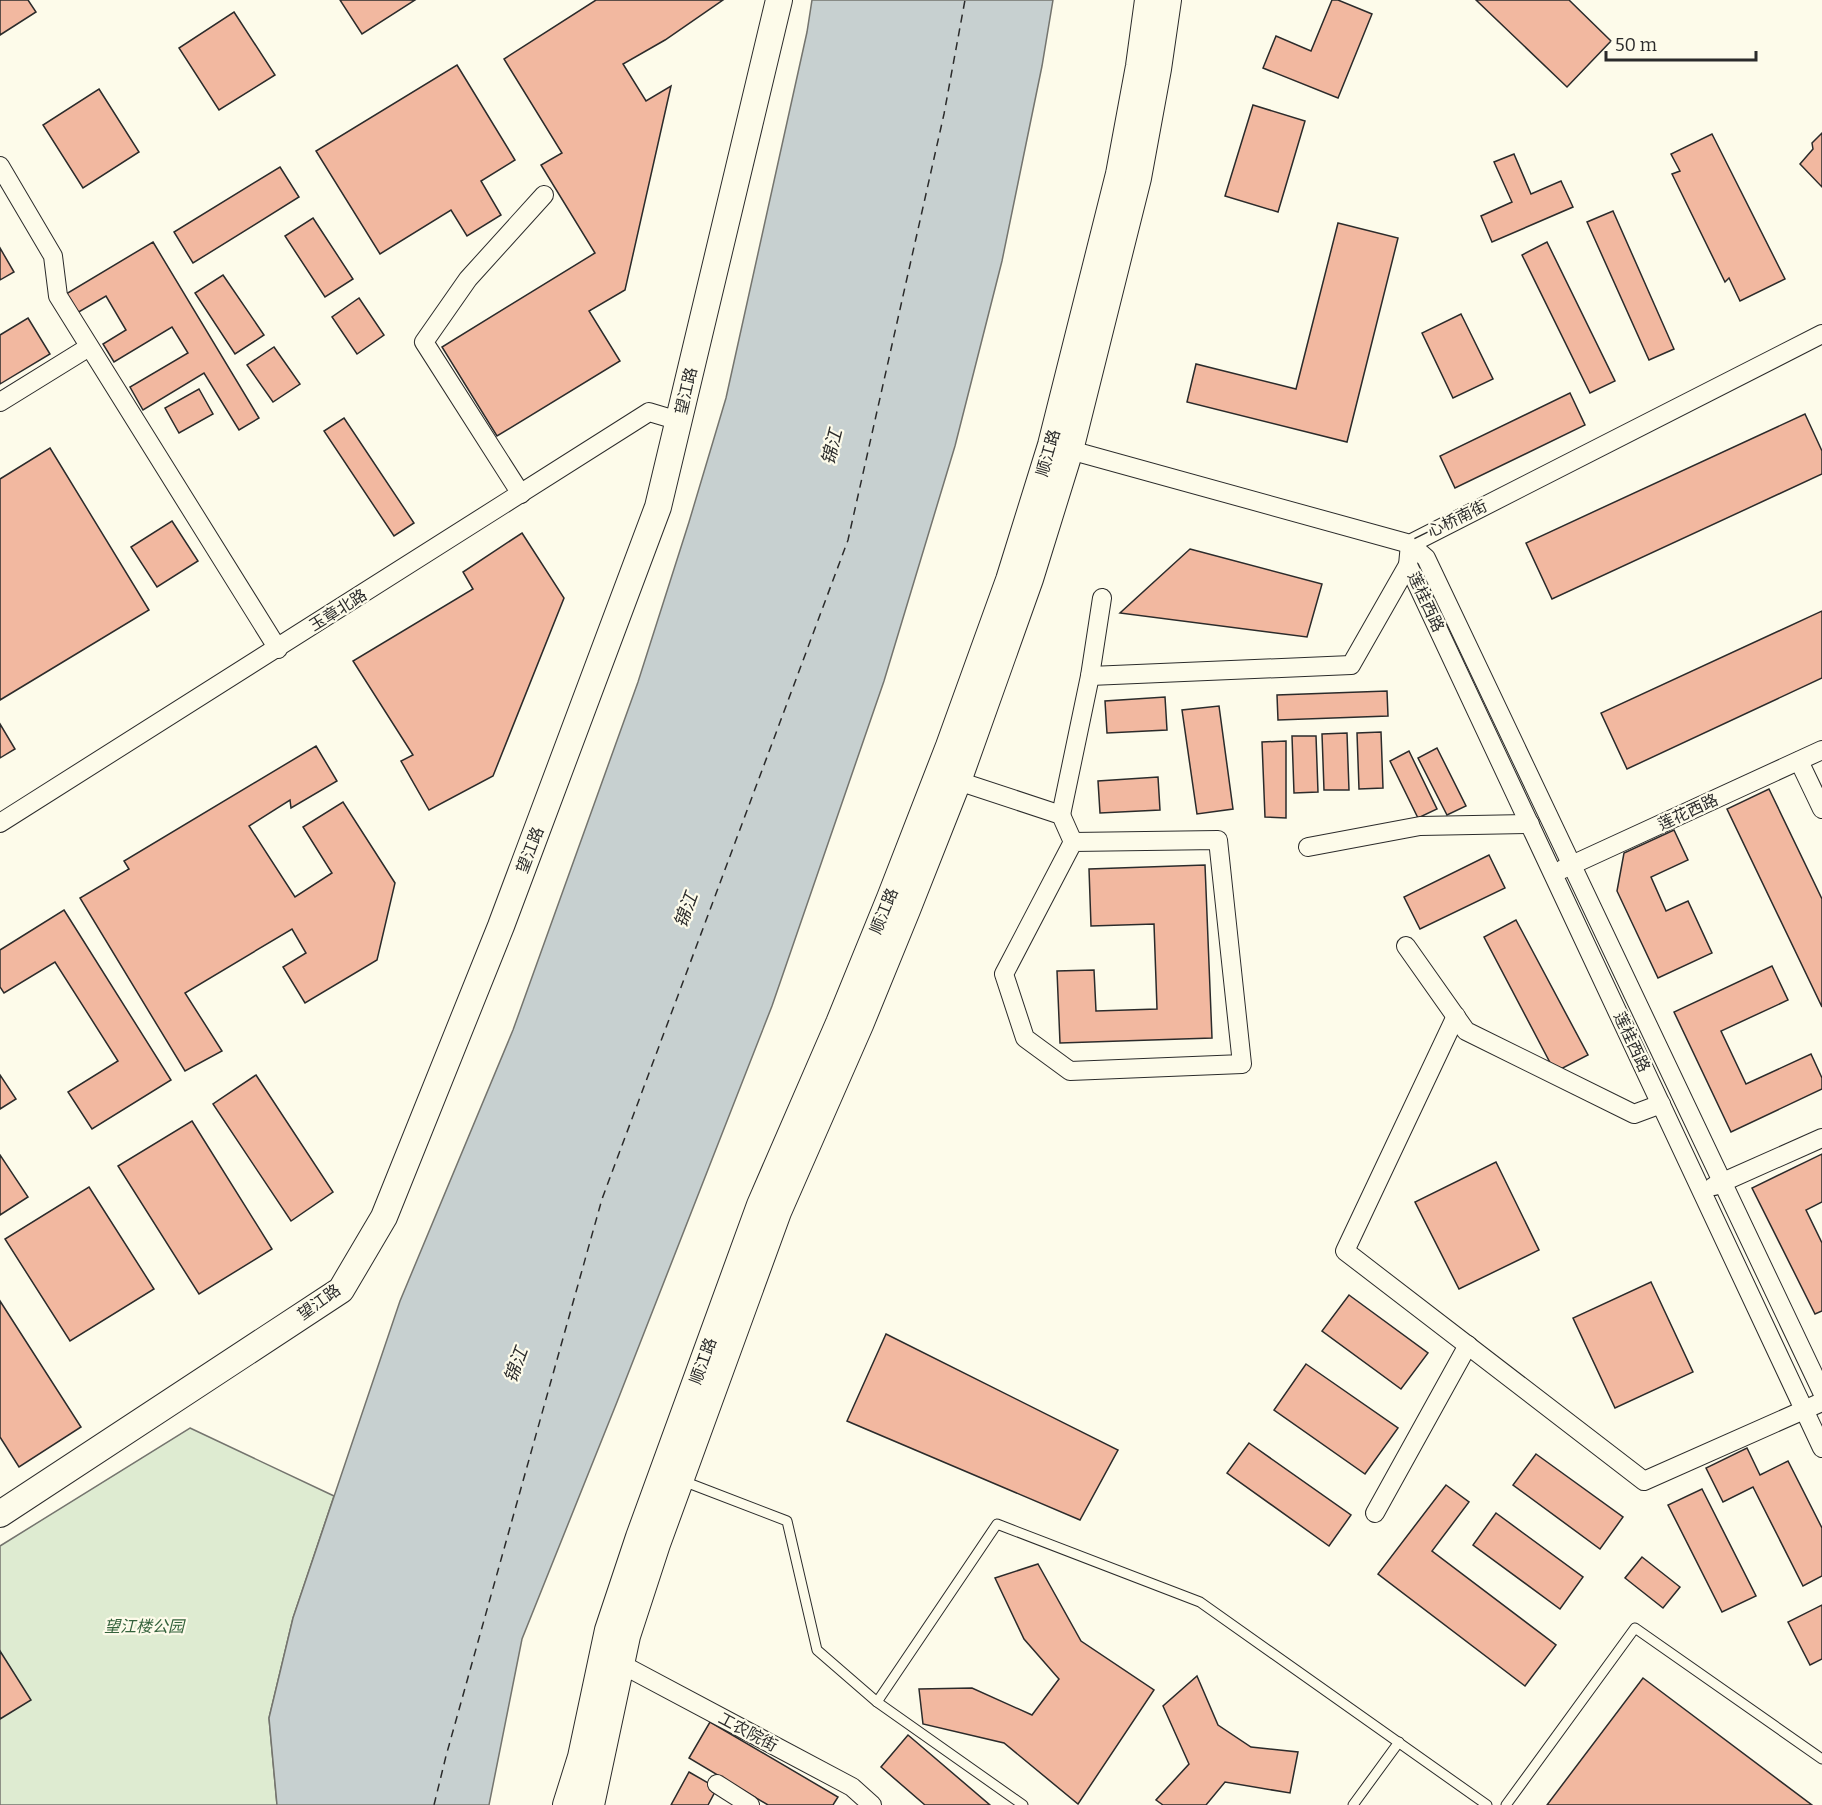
<svg xmlns="http://www.w3.org/2000/svg" width="1822" height="1805" viewBox="0 0 1822 1805" font-family="Bitter,'Noto Sans SC',serif">
<style>
.park{fill:#deebd1;stroke:#74746e;stroke-width:1.5}
.water{fill:#c7d0d0;stroke:#74746e;stroke-width:1.5}
.lines{fill:none;stroke-linecap:round;stroke-linejoin:round}
.ferry{stroke:#2b2b2b;stroke-width:1.5;stroke-dasharray:8 6;stroke-linecap:butt}
.building{fill:#f2b8a0;stroke:#2b2b2b;stroke-width:1.5}
.lane-casing{stroke:#2b2b2b;stroke-width:11}
.street-casing{stroke:#2b2b2b;stroke-width:20}
.secondary-casing{stroke:#2b2b2b;stroke-width:28}
.lane{stroke:#fdfbea;stroke-width:9}
.street{stroke:#fdfbea;stroke-width:18}
.secondary{stroke:#fdfbea;stroke-width:26}
.labels{text-anchor:middle;dominant-baseline:central;stroke-width:4.5;stroke-linejoin:round;paint-order:stroke}
.street-label{font-size:16px;fill:#2b2b2b;stroke:#fdfbea}
.park-label{font-size:16px;font-style:italic;fill:#34623c;stroke:#fdfbea}
.water-label{font-size:18px;font-style:italic;fill:#2b2b2b;stroke:#fdfbea}
</style>
<rect width="100%" height="100%" fill="#fdfbea"/>
<path class="park" d="M190 1428 334 1496 293 1618 269 1718 277 1805H0V1546Z"/>
<path class="water" d="M812 0H1053L1042 66 1002 261 955 446 884 681 772 1006 617 1402 522 1639 489 1805H277L269 1718 293 1618 400 1301 513 1030 638 682 689 522 726 398 807 32Z"/>
<g class="lines">
<path class="ferry" d="M434 1805 446 1756 602 1199 848 540 944 114 965 0"/>
</g>
<g class="building">
<path d="M0 0H28L36 12 0 35Z"/>
<path d="M340 0H415L362 34Z"/>
<path d="M596 0H723L665 40 623 64 646 101 671 86 625 290 589 311 620 361 497 436 442 347 595 253 541 165 562 153 504 59Z"/>
<path d="M1332 0H1338L1372 14 1338 98 1263 68 1276 36 1311 51Z"/>
<path d="M1476 0H1569L1611 41 1567 87Z"/>
<path d="M234 12 275 75 219 110 179 48Z"/>
<path d="M457 65 515 160 481 181 501 215 467 236 451 210 380 254 316 151Z"/>
<path d="M99 89 139 152 83 188 43 125Z"/>
<path d="M1253 105 1305 121 1278 212 1225 196Z"/>
<path d="M1822 133V187L1800 164 1813 149 1812 143Z"/>
<path d="M1712 134 1785 279 1740 301 1729 278 1725 282 1672 174 1680 171 1671 154Z"/>
<path d="M1514 154 1531 194 1561 181 1573 207 1492 242 1481 216 1512 202 1494 162Z"/>
<path d="M280 167 299 197 193 263 174 232Z"/>
<path d="M1613 211 1674 349 1649 360 1587 222Z"/>
<path d="M313 218 353 279 325 297 285 236Z"/>
<path d="M1338 223 1398 238 1347 442 1187 402 1196 364 1296 389Z"/>
<path d="M153 242 259 418 239 430 204 373 143 410 130 387 188 353 172 327 114 362 103 344 126 330 106 296 77 313 66 294Z"/>
<path d="M1547 242 1615 381 1590 393 1522 255Z"/>
<path d="M0 248 14 272 0 280Z"/>
<path d="M223 275 264 335 235 354 195 293Z"/>
<path d="M359 298 384 335 357 354 332 317Z"/>
<path d="M1461 314 1493 379 1453 398 1422 333Z"/>
<path d="M28 318 50 354 0 384V335Z"/>
<path d="M274 347 300 384 273 402 247 365Z"/>
<path d="M199 389 213 414 179 433 165 408Z"/>
<path d="M1570 393 1585 425 1455 488 1440 456Z"/>
<path d="M1805 414 1822 451V474L1552 599 1526 543Z"/>
<path d="M344 418 414 523 394 536 324 431Z"/>
<path d="M50 448 149 610 0 700V479Z"/>
<path d="M172 521 198 561 157 587 131 547Z"/>
<path d="M522 533 564 598 493 776 429 810 401 761 413 755 353 661 473 589 463 572Z"/>
<path d="M1190 549 1322 584 1307 637 1120 613Z"/>
<path d="M1822 611V678L1627 769 1601 713Z"/>
<path d="M1387 691 1388 716 1278 720 1277 695Z"/>
<path d="M1165 697 1167 730 1107 733 1105 701Z"/>
<path d="M1219 706 1233 809 1197 814 1182 710Z"/>
<path d="M0 724 15 749 0 758Z"/>
<path d="M1381 732 1383 788 1359 789 1357 733Z"/>
<path d="M1347 733 1349 790H1324L1322 734Z"/>
<path d="M1292 736H1316L1318 792 1294 793Z"/>
<path d="M1286 741V818L1265 817 1262 742Z"/>
<path d="M316 746 337 781 291 808 290 800 249 826 295 897 332 873 303 827 343 802 395 883 377 960 305 1003 283 967 306 953 292 929 185 993 222 1051 185 1071 80 898 129 869 124 861Z"/>
<path d="M1437 748 1466 806 1447 815 1418 758Z"/>
<path d="M1409 751 1437 809 1418 818 1390 761Z"/>
<path d="M1158 777 1160 810 1100 813 1098 781Z"/>
<path d="M1769 789 1822 899V1007L1727 809Z"/>
<path d="M1674 830 1688 860 1651 877 1666 911 1688 901 1712 953 1658 978 1617 891 1624 853Z"/>
<path d="M1489 855 1505 888 1420 929 1404 897Z"/>
<path d="M1205 865 1212 1038 1060 1043 1057 971 1094 970 1096 1011 1157 1009 1154 924 1091 926 1089 869Z"/>
<path d="M64 910 171 1080 92 1129 68 1092 118 1061 55 962 4 993 0 987V950Z"/>
<path d="M1516 920 1588 1055 1555 1072 1484 937Z"/>
<path d="M1772 966 1788 1000 1721 1031 1746 1084 1811 1054 1822 1078V1089L1731 1132 1674 1012Z"/>
<path d="M0 1075 16 1099 0 1109Z"/>
<path d="M256 1075 333 1192 291 1221 213 1104Z"/>
<path d="M192 1121 272 1249 199 1294 118 1166Z"/>
<path d="M1822 1154V1202L1806 1210 1822 1243V1311L1815 1314 1752 1188Z"/>
<path d="M0 1155 28 1197 0 1215Z"/>
<path d="M1496 1162 1539 1250 1459 1289 1415 1202Z"/>
<path d="M89 1187 154 1289 70 1341 5 1239Z"/>
<path d="M1651 1282 1693 1372 1615 1408 1573 1318Z"/>
<path d="M1349 1295 1428 1353 1401 1389 1322 1331Z"/>
<path d="M0 1301 81 1427 19 1467 0 1437Z"/>
<path d="M886 1334 1118 1450 1080 1520 847 1421Z"/>
<path d="M1306 1364 1398 1428 1365 1474 1274 1410Z"/>
<path d="M1249 1443 1351 1515 1329 1546 1227 1473Z"/>
<path d="M1747 1448 1760 1475 1788 1461 1822 1528V1576L1803 1586 1753 1487 1723 1502 1706 1468Z"/>
<path d="M1536 1454 1623 1517 1600 1549 1513 1485Z"/>
<path d="M1446 1485 1469 1502 1432 1551 1556 1645 1525 1686 1378 1574Z"/>
<path d="M1702 1489 1756 1596 1722 1612 1668 1505Z"/>
<path d="M1496 1513 1583 1577 1560 1609 1473 1545Z"/>
<path d="M1642 1557 1680 1587 1663 1608 1625 1578Z"/>
<path d="M1038 1564 1081 1641 1154 1690 1078 1804 1004 1743 923 1724 919 1689 972 1688 1032 1715 1059 1679 1024 1639 995 1578Z"/>
<path d="M1822 1605V1659L1810 1665 1788 1622Z"/>
<path d="M0 1651 31 1700 0 1719Z"/>
<path d="M1197 1676 1218 1725 1251 1747 1298 1752 1290 1793 1225 1782 1206 1805H1163L1156 1800 1189 1764 1163 1706Z"/>
<path d="M1643 1678 1812 1805H1547Z"/>
<path d="M710 1722 838 1797 833 1805H768L689 1758Z"/>
<path d="M908 1735 990 1805H925L881 1767Z"/>
<path d="M689 1772 717 1788 708 1805H671Z"/>
</g>
<g class="lines">
<g class="lane-casing">
<g id="lane">
<path d="M683 1481 787 1521 817 1650 877 1702 1023 1805"/>
<path d="M877 1702 997 1524 1200 1602 1487 1805"/>
<path d="M1353 1805 1399 1742"/>
<path d="M1506 1805 1635 1628 1822 1759"/>
</g>
</g>
<g class="street-casing">
<g id="street">
<path d="M0 166 53 256 58 296 278 649"/>
<path d="M0 402 89 347"/>
<path d="M1059 447 1410 544 1822 334"/>
<path d="M521 494 424 342 468 279 544 195"/>
<path d="M1410 544 1408 565 1822 1448"/>
<path d="M1410 544 1426 558 1822 1392"/>
<path d="M1090 676 1351 665 1408 565"/>
<path d="M1799 761 1822 809"/>
<path d="M958 781 1061 815 1073 842 1218 840 1242 1064 1070 1071 1025 1038 1004 974 1073 842"/>
<path d="M1061 815 1090 676 1102 598"/>
<path d="M0 823 649 412 679 421"/>
<path d="M1308 847 1420 826 1530 824"/>
<path d="M1563 869 1822 750"/>
<path d="M1406 946 1466 1031 1634 1114 1661 1104"/>
<path d="M1456 1016 1345 1251 1644 1481 1822 1402"/>
<path d="M1714 1186 1822 1138"/>
<path d="M1375 1513 1468 1345"/>
<path d="M621 1664 852 1787 872 1805"/>
<path d="M717 1784 750 1805"/>
</g>
</g>
<g class="secondary-casing">
<g id="secondary">
<path d="M0 1514 341 1290 384 1217 501 926 658 507 779 0"/>
<path d="M566 1805 581 1757 608 1630 639 1537 760 1205 839 1023 890 898 949 746 1009 580 1051 445 1119 174 1139 66 1148 0"/>
<path d="M591 1805 627 1636 657 1544 778 1212 860 1025 907 910 958 781 1030 579 1070 450 1138 178 1158 69 1168 0"/>
</g>
</g>
<use href="#lane" class="lane"/>
<use href="#street" class="street"/>
<use href="#secondary" class="secondary"/>
</g>
<g class="labels">
<g class="street-label">
<text transform="translate(686 391) rotate(-77)">望江路</text>
<text transform="translate(1048 453) rotate(-74)">顺江路</text>
<text transform="translate(1450 522) rotate(-26)">一心桥南街</text>
<text transform="translate(1426 602) rotate(65)">莲桂西路</text>
<text transform="translate(338 610) rotate(-32)">玉章北路</text>
<text transform="translate(1688 812) rotate(-25)">莲花西路</text>
<text transform="translate(530 850) rotate(-69)">望江路</text>
<text transform="translate(884 911) rotate(-68)">顺江路</text>
<text transform="translate(1632 1042) rotate(65)">莲桂西路</text>
<text transform="translate(319 1302) rotate(-36)">望江路</text>
<text transform="translate(703 1361) rotate(-70)">顺江路</text>
<text transform="translate(748 1732) rotate(28)">工农院街</text>
</g>
<g class="park-label">
<text x="144" y="1626">望江楼公园</text>
</g>
<g class="water-label">
<text transform="translate(832 447) rotate(-76)">锦江</text>
<text transform="translate(686 910) rotate(-70)">锦江</text>
<text transform="translate(516 1365) rotate(-70)">锦江</text>
</g>
</g>
<path d="M1606 51v9h150v-9" fill="none" stroke="#2b2b2b" stroke-width="3"/>
<text x="1615" y="51" font-size="18" fill="#2b2b2b" stroke="#fdfbea" stroke-width="4.5" paint-order="stroke">50 m</text>
</svg>
